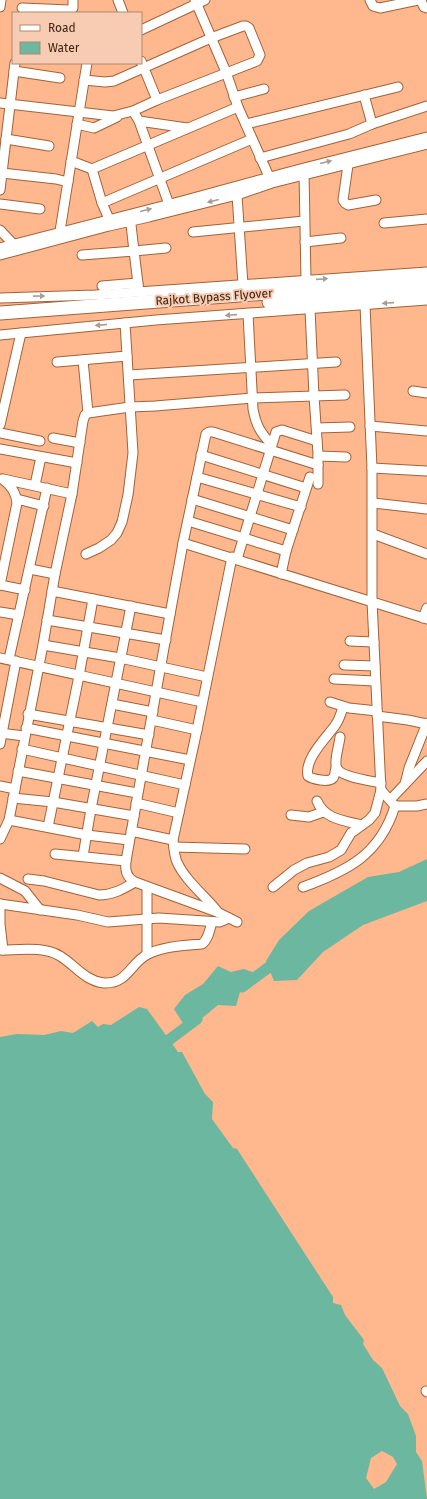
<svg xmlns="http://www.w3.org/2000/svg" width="427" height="1499" viewBox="0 0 427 1499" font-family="'Fira Sans',sans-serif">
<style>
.water{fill:#6bb79f;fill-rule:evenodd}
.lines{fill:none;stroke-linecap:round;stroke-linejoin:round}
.river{stroke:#6bb79f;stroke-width:11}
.minor-casing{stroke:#a26239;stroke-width:11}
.highway-casing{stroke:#a26239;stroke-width:15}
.minor{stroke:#fff;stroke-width:9}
.highway{stroke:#fff;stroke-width:13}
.oneway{fill:#a99c95}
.labels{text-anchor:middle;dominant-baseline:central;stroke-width:4;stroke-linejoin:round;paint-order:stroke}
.street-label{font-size:12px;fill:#402413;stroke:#f8ccb3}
</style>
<rect width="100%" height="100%" fill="#ffb78d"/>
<g class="water">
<path d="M427 859V901L363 925 323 952 297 980 274 981 266 961 279 940 309 911 368 877 399 872Z"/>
<path d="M218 966 231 972 244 969 255 973 251 987 240 992 236 1006 218 1005 201 1019 196 1024 186 1028 174 1009 185 995 203 984Z"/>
<path d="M139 1007 147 1009 178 1052H182L205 1094 213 1102 212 1119 233 1148 237 1149 333 1297V1303L341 1305 345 1315 364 1340 363 1344 373 1360 382 1368 400 1406 408 1414 416 1436V1452L422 1461 427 1499H0V1037L17 1034 44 1035 61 1031 73 1033 92 1021 98 1027 103 1024 111 1025ZM382 1451 393 1457 397 1464 386 1482 374 1489 366 1478 371 1458Z"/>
</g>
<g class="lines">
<g class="river">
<path d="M242 987 280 959"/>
<path d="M158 1048 197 1019"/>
</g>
<g class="minor-casing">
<g id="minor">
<path d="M118 0 123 13"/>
<path d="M195 0 226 72 238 107 271 181"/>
<path d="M370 0 373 6 380 8 418 0 421 1 424 7 427 8"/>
<path d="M0 7 1 0"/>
<path d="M22 8 70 10 73 8V0"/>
<path d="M141 30 205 0"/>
<path d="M14 71 60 78"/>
<path d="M84 80 105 82 114 81 211 38 243 26H246L249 28 260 55 257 61 157 100 141 61"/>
<path d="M364 95 372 124"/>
<path d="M234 97 264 89"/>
<path d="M0 103 113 116 133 111 157 100"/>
<path d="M133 111 139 121 171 210"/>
<path d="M139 121 187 128"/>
<path d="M77 124 94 128 117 117"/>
<path d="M246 124 398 87"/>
<path d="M6 139 49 146"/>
<path d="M260 158 349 134 372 124 427 106"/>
<path d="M71 161 92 169"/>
<path d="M348 165 343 200 345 203 348 205 376 200"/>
<path d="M304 172 306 280"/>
<path d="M2 173 56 179 68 182"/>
<path d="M0 190 15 63"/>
<path d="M237 195 243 285"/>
<path d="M102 203 252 139"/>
<path d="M0 204 40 209"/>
<path d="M130 216 134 251 166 248"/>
<path d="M109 219 102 203 92 169 238 107"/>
<path d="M384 223 427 219"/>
<path d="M0 230 17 248"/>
<path d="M193 232 304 221"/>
<path d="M61 237 60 231 87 63"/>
<path d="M305 242 341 238"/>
<path d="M0 248 182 201 304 168 427 137"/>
<path d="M0 255 109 226 149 217 237 195 272 183 427 144"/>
<path d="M82 255 134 251 139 292"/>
<path d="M102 286 138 283"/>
<path d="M0 298 95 295 427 272"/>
<path d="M365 305 372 468V601L381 790 395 806"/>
<path d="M248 314 253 409C256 425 260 432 271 444"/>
<path d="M0 335 156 320 427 300"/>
<path d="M83 360 88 413"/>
<path d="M57 362 127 356"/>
<path d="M129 375 336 362"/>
<path d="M413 391 427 393"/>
<path d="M0 425 21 333"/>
<path d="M370 426 427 431"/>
<path d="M317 428 350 427"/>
<path d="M0 433 40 441"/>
<path d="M53 438 80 443"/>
<path d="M0 449 77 463"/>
<path d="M201 455 306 488"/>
<path d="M318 456 346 457"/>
<path d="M372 468 427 471"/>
<path d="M197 477 301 507"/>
<path d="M3 479 72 494"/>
<path d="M318 484V454L314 396 345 395"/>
<path d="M35 485 41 457"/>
<path d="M17 499 44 506"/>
<path d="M192 499 293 530"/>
<path d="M373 503 427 509"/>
<path d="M188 521 286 551 281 574"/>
<path d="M373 534 427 554"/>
<path d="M183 543 206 434 209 432H213L318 465"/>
<path d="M286 551 310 477"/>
<path d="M86 554 99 548 111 540 117 533 122 522 128 495 133 453 125 323"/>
<path d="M237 559 276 432 282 430 317 441"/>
<path d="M30 569 55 574"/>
<path d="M0 585 17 503C16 492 11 485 2 479"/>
<path d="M0 585 25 590"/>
<path d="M52 591 170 614"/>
<path d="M0 612 19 615"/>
<path d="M423 618 427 608"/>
<path d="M47 620 166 640"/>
<path d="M350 641 374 642"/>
<path d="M43 645 120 658 207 677"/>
<path d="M0 658 202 702"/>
<path d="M9 659 47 488"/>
<path d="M344 665 375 666"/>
<path d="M334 679 375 681"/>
<path d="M330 702 349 708 377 711"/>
<path d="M112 704 153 712"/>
<path d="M28 714 149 735"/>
<path d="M377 716 408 720 427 724"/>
<path d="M152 720 197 730"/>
<path d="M26 728 190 760"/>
<path d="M0 733 24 736"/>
<path d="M340 737C339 746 335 757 336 765 336 777 372 781 381 783"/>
<path d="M0 744 16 661"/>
<path d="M22 749 185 785"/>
<path d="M336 768C335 771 335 776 333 778 329 783 312 779 308 776 304 760 325 739 334 727 339 721 341 714 343 707"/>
<path d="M18 771 137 793"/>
<path d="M405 784 409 768 427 723"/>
<path d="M0 786 15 789"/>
<path d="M13 798 53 802 134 816"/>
<path d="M390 800 427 761"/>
<path d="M317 801C324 819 345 821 362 825"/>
<path d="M136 803 179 813"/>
<path d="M395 806H417L427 804"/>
<path d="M291 815 309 817 323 812"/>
<path d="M9 820 87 835 129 840"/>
<path d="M48 827 79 676 93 599"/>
<path d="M131 831 173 840"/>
<path d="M0 839 9 820 43 645 55 574 72 494 83 421 85 415 88 413 130 407 155 406 253 398 314 396 310 309"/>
<path d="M174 847 245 849"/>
<path d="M55 854 126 861"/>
<path d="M83 856 91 809 131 606"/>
<path d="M0 878 25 891 40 910"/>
<path d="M28 879 44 881 99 895C113 895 123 889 135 882"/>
<path d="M147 887V954"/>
<path d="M273 887 294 870 307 863 329 857 341 850 351 833 369 820 375 813 381 790"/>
<path d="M303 887C347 871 380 855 395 806"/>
<path d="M0 904 77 915 108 922 159 918 220 922 229 918"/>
<path d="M0 904V924L3 950"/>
<path d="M217 911C204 895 185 880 177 862 174 855 174 847 173 840L197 730 232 557"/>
<path d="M237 922 217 912 135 882C126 877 125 870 126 861 144 755 164 649 183 543L427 619"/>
<path d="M0 950C18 950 44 946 60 956 75 965 85 981 104 983 128 984 130 963 148 954 160 948 176 946 190 945 193 944 198 945 202 944 208 940 210 929 212 922"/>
<path d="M426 1391 427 1392"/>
</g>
</g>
<g class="highway-casing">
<g id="highway">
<path d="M269 302 369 295 427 290"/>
<path d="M0 313 427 281"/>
</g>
</g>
<use href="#minor" class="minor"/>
<use href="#highway" class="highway"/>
</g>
<defs><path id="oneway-solid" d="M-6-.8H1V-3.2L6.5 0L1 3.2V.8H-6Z"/></defs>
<g class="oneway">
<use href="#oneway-solid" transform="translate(326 162) rotate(-14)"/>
<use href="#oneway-solid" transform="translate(213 201) rotate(166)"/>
<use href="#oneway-solid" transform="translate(146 210) rotate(-14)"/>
<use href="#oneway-solid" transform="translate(322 279) rotate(-4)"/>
<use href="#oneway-solid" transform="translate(39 296) rotate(-1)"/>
<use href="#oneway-solid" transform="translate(388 303) rotate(176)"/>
<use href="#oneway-solid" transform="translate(231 315) rotate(176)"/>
<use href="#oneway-solid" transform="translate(101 325) rotate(175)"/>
</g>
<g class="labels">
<g class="street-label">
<text transform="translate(214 297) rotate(-4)">Rajkot Bypass Flyover</text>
</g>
</g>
<rect x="12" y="12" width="130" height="52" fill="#f8ccb3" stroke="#ae8973"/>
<rect x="20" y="25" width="20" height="6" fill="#ffffff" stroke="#ae8973"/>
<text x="48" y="32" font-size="12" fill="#402413">Road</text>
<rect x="20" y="42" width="20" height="12" fill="#6bb79f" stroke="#ae8973"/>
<text x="48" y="52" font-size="12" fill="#402413">Water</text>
</svg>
